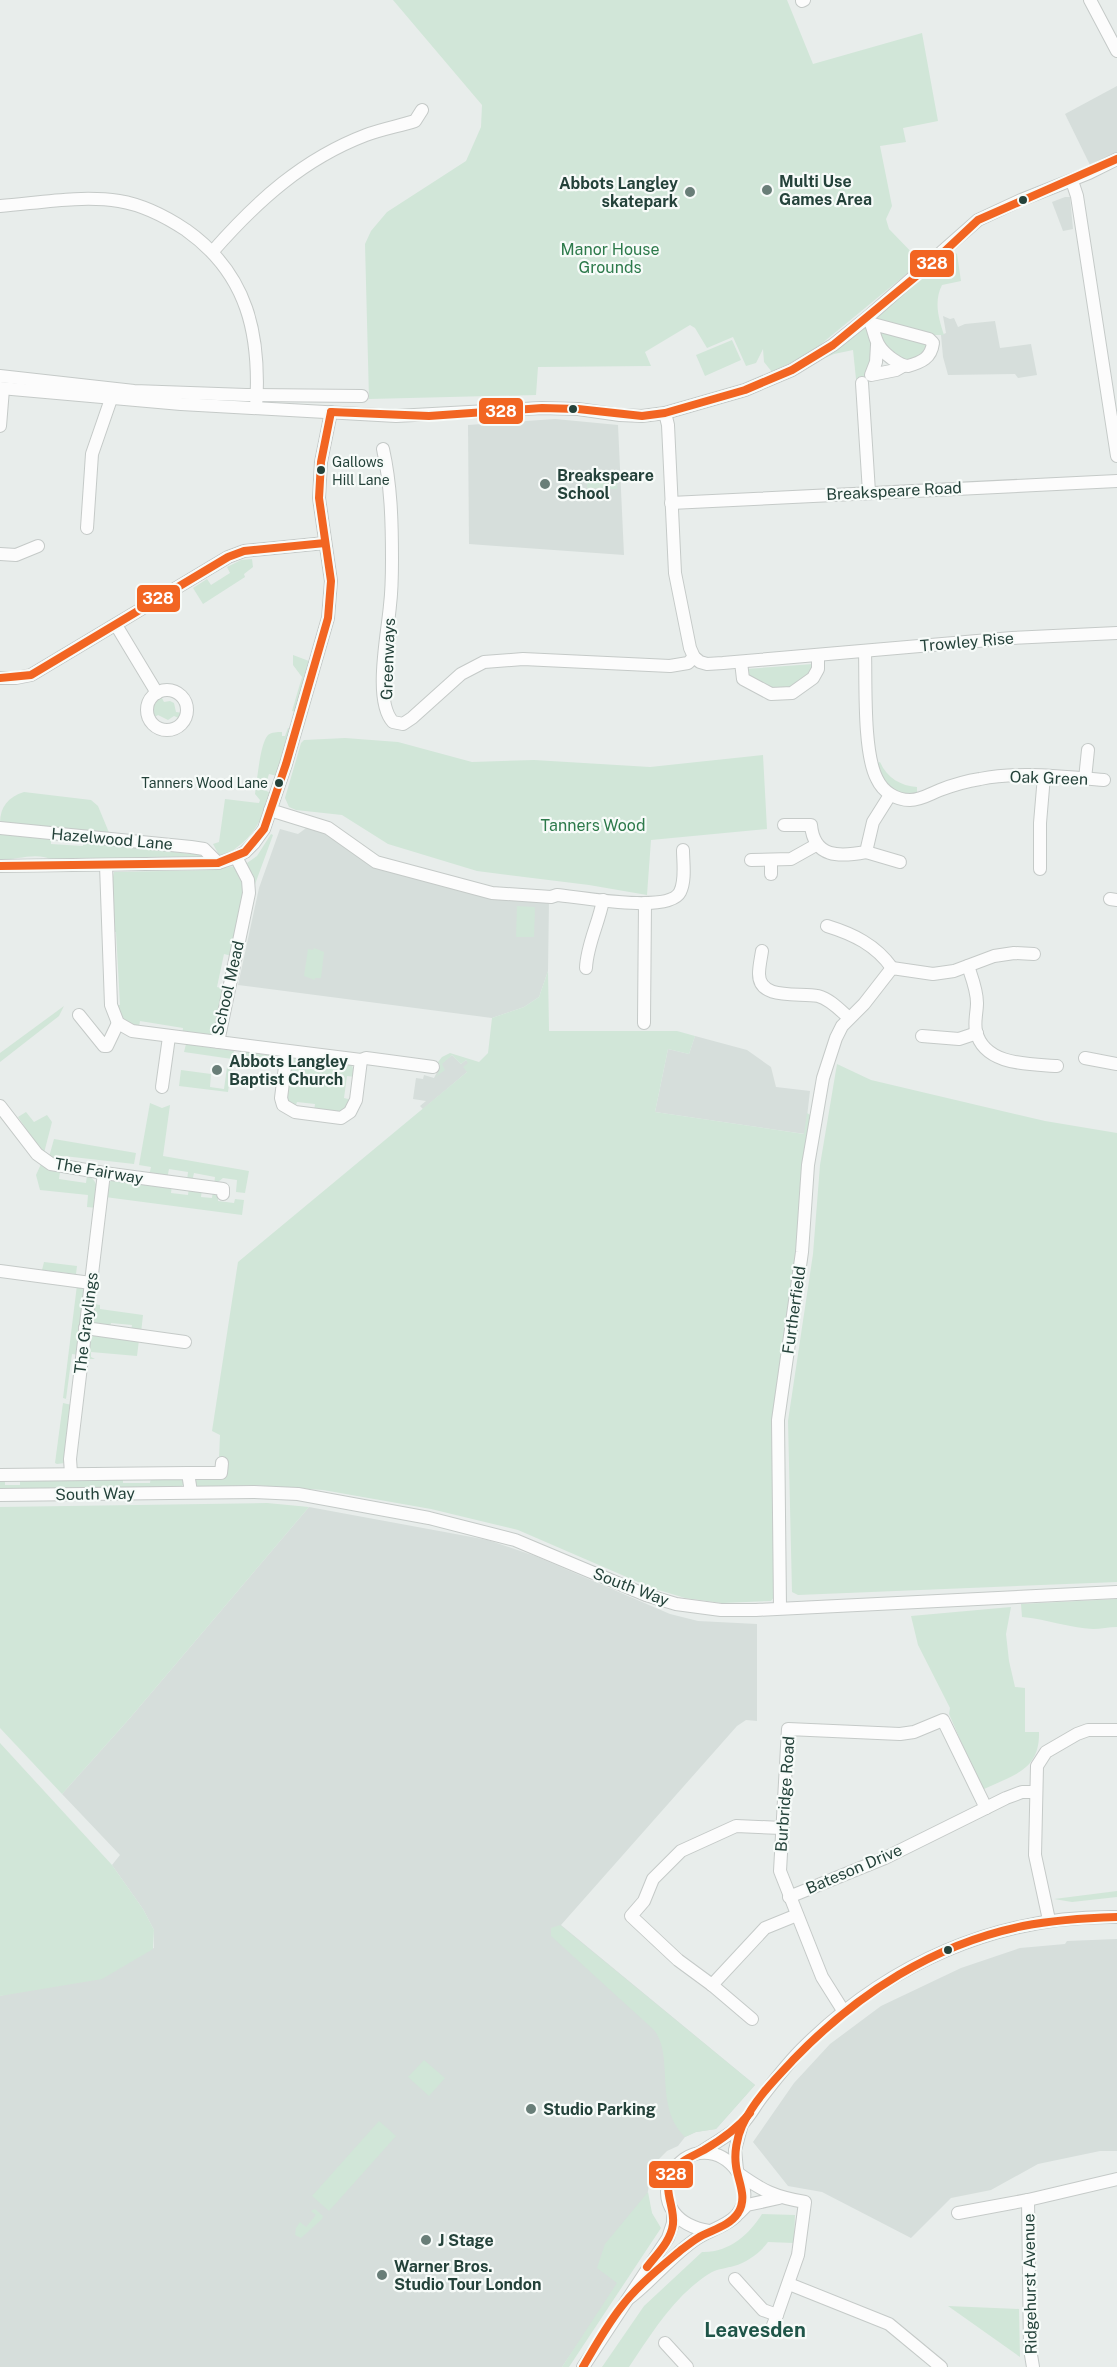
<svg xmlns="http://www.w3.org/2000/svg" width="1117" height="2367" viewBox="0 0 1117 2367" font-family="'Public Sans',sans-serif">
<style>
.built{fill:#d6dedb}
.green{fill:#d1e6d8}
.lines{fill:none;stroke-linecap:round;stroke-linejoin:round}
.minor-casing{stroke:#c5cac8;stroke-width:14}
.minor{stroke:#fcfcfc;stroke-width:12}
.bus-1-casing{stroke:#f7fbf9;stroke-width:12}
.bus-1{stroke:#f26522;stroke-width:8}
.poi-dot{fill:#697e78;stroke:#f7fbf9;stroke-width:2}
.bus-dot{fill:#24423a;stroke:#f7fbf9;stroke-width:2}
.labels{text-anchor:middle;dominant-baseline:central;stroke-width:4.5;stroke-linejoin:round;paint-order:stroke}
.bus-label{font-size:14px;fill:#24423a;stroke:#f7fbf9;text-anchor:start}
.poi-label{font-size:16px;font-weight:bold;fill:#24423a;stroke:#f7fbf9;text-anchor:start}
.park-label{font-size:16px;fill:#2d7a4b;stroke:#f7fbf9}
.street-label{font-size:16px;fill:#24423a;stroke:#f7fbf9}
.quarter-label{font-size:20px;font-weight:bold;fill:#1f5548;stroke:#f7fbf9}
.line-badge{stroke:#f7fbf9;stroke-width:2}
.badge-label{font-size:16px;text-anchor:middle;font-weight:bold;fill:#fff}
</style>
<rect width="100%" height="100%" fill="#e8edeb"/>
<g class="built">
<path d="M1117 86V154L1091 167 1065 114Z"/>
<path d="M1065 197H1070L1073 229 1063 231 1052 202Z"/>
<path d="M943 316 950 319 954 318 958 327 965 324 995 321 1000 348 1031 344 1037 375 1018 378 1015 374 948 375 943 357 941 335 946 333Z"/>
<path d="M555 419 618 425 624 555 469 544 468 425Z"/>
<path d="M309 826 326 831 364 861 549 900 548 971 539 997 524 1007 492 1018 238 985 259 888 280 829 298 834Z"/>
<path d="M695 1036 747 1050 771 1067 776 1087 810 1091 805 1134 655 1112 668 1049 689 1054Z"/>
<path d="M452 1055 461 1064 466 1060 469 1063 467 1072 423 1109 420 1106 426 1101 413 1099 416 1078 423 1079 424 1075 434 1078 441 1064Z"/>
<path d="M309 1507 488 1540 535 1556 670 1614 698 1621 757 1624V1721L746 1720 737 1726 561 1925 755 2085 716 2129 696 2132 685 2137 678 2146 667 2151 656 2162 651 2175 647 2196 653 2218 651 2236 562 2367H0V1996L154 1948V1930L143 1909 112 1865 120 1855 62 1794 130 1718Z"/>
<path d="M1117 1939V2151H1100L1038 2164 991 2190 951 2198 911 2238 822 2192 788 2186 753 2142 794 2083 830 2044 881 2006 961 1968 1020 1948 1065 1944 1067 1941Z"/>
</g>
<g class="green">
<path d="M393 0H787L813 64 922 33 938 121 903 128 906 142 880 146 892 206 886 219 889 229 921 262 809 354 772 372 764 362 763 349 756 363 746 366 733 337 707 348 695 328 690 325 645 352 651 366 538 367 536 395 369 399 365 244 371 231 387 212 466 161 481 127 482 105Z"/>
<path d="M952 250 957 254 961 281 942 285C934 301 938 317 944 335H934L873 318Z"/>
<path d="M863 324C878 338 874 362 866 379H856L853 350 834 354 815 362Z"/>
<path d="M885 329 922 339 930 348 915 361 896 358 875 332Z"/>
<path d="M732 340 741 360 705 376 696 355Z"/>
<path d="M589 470 615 471 618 473 617 489 587 488V472Z"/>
<path d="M252 559 253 567 244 574 245 577 203 604 193 588 207 579 211 585 230 573 227 567 241 560Z"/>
<path d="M293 655 309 661 296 712 292 711 302 677 293 665Z"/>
<path d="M813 664C807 681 792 693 773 690 765 689 755 681 747 676V669Z"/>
<path d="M161 696 164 702 170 701 174 703 176 712 183 713 181 719 174 716 168 720 158 715 153 718 154 703Z"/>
<path d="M288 728 292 729 277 776 269 774 264 790 271 793C263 816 256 834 236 848 231 853 227 856 220 857L213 844 219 842 225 799 259 803 260 800 255 794C257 782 260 743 268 735 272 732 277 732 282 732V736H285Z"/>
<path d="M345 738 398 742 472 762 534 760 650 767 763 755 767 829 651 840 647 895 589 885 477 871 388 844 342 815 296 810 289 807 285 798 301 743 304 740Z"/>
<path d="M880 762C887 778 901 786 917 787V795C890 794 885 787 877 763Z"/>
<path d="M24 792 91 800 98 806 110 835 0 823C0 807 8 797 24 792Z"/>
<path d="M0 833 51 837V844L83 846 84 839 161 847 165 851 190 854 196 851 204 859 55 861C36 851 19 860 0 860Z"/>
<path d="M271 834 273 835 254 887 247 863 257 856Z"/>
<path d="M235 866C252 891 237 928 232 956L224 954 217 987 225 989 217 1030 209 1037 182 1035 183 1028 140 1021 139 1027C126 1022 121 1018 116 1005H120L116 932H112L111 877H113L114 872 213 870Z"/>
<path d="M517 906 535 907 534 937H516Z"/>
<path d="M314 948 324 952 321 978H315V980L304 976 308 949 313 950Z"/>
<path d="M548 971 549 1031H677L695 1036 689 1054 668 1049 655 1112 804 1134 807 1113 813 1117 798 1251 774 1421 775 1596 771 1601 722 1603 685 1598 652 1588 518 1530 431 1509 323 1490 254 1485 214 1487H200L195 1485V1479L198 1477H227L228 1459 219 1458 220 1435 212 1431 238 1262 467 1072 463 1067 468 1063 466 1060 461 1064 452 1055 442 1064 445 1070 434 1078 438 1074 440 1065 438 1062 442 1057 450 1053 479 1062 488 1053 492 1018 524 1007 539 997Z"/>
<path d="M64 1006 59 1016 0 1062V1053Z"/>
<path d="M186 1044 234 1051 228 1092 179 1086 181 1070 211 1074 210 1087 224 1089 227 1067H231L232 1059 184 1052Z"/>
<path d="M240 1051 274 1056 280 1060V1065L239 1060Z"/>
<path d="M293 1056 322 1058 321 1065 341 1068 342 1061 352 1065 355 1077 347 1076 344 1098 352 1100 348 1108 340 1113 314 1111 315 1104 297 1102 295 1108 291 1107 284 1097 286 1082 294 1083 296 1072 288 1071 289 1062Z"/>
<path d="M837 1064 871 1080 1045 1121 1117 1133V1582L798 1595 792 1592 788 1421 813 1254 820 1165Z"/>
<path d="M150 1103 162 1108 170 1105 163 1156 249 1171 245 1193 236 1192 237 1180 223 1178 214 1185 215 1177 194 1173 192 1182 187 1181 188 1172 169 1169 167 1179 149 1176 151 1167 139 1165Z"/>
<path d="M26 1112 34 1122 47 1115 52 1122 44 1153C34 1141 27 1130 18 1117Z"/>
<path d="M54 1139 136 1153 134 1164 64 1156 61 1163 49 1157Z"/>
<path d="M42 1162 60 1172 59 1179 86 1183 87 1175C101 1182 97 1195 97 1208L87 1207 88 1195 40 1190 36 1175Z"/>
<path d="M111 1179 172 1185 171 1193 188 1195 189 1187 202 1189 201 1197 212 1198 213 1191 218 1193V1201L234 1203 235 1199 244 1200 242 1215 105 1197Z"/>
<path d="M44 1262 77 1266 76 1274 42 1270Z"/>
<path d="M77 1285 86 1290 79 1355 72 1354 66 1399 73 1401 63 1398Z"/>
<path d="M94 1304 100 1305V1309L143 1315 141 1333 131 1331 132 1325 111 1323 109 1329 94 1324 92 1320Z"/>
<path d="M94 1335 139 1340 137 1356 91 1352V1357L95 1359H87L90 1339Z"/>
<path d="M63 1403 72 1405 65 1463 57 1464 55 1463Z"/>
<path d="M151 1476 183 1478 184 1484 181 1487 0 1491V1479H5V1485H20V1479L123 1477V1483H150Z"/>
<path d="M267 1503 309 1507 130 1718 62 1794 0 1728V1507Z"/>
<path d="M1117 1599V1627C1109 1627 1101 1629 1093 1629 1070 1628 1046 1619 1022 1617L1021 1604Z"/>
<path d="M1011 1607 1006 1634 1009 1661 1015 1687 1025 1688V1732H1039C1040 1771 1013 1775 982 1790L949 1714 950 1708 918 1645 911 1616Z"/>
<path d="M0 1743 112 1865 143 1909 154 1930 153 1949 102 1979 0 1996Z"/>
<path d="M1117 1891V1897L1072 1902 1054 1899Z"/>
<path d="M560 1925 755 2085 716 2129 696 2132 685 2137C653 2105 675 2057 654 2030L551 1936V1928Z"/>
<path d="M424 2060 445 2078 429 2096 408 2077Z"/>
<path d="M379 2121 396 2136 329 2211 312 2196Z"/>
<path d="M648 2192 652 2213 661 2228 569 2367H562L617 2283 597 2268 605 2244Z"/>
<path d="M315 2209 323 2216 322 2219 301 2238 295 2235 296 2228 300 2222 306 2227 316 2215 311 2211Z"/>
<path d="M762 2214 795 2215 794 2243 768 2242C760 2253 747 2262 734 2266 727 2268 718 2269 712 2272 675 2294 652 2333 629 2367H602L644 2306 702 2252C728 2253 749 2235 762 2214Z"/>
<path d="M948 2306 1019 2309 1020 2357Z"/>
</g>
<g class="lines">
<g class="minor-casing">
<g id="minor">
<path d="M1090 0 1117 51"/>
<path d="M802 1 804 0"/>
<path d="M1072 181 1077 196 1117 456"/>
<path d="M0 206C38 203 81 195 119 201 144 205 165 216 186 230 248 274 261 335 256 408"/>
<path d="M213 251C257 201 303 159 366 135 382 129 399 126 415 121L422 110"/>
<path d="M868 317C877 334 872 344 891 358 897 362 901 366 908 366 922 362 931 358 933 343L929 339 873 324"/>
<path d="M877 345 876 362 871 375 896 370 903 366"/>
<path d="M0 376 134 391 246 395 362 396"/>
<path d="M862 383 869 492"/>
<path d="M0 388 181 404 396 416 542 408 578 409 620 415 642 416 665 413 745 390 792 370 833 345 868 317 978 220 1021 200 1089 173 1117 159"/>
<path d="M665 413 668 425 675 573 690 648 694 657 700 662 707 664 723 663 1012 638 1117 633"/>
<path d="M0 426 3 389"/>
<path d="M383 449C391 485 392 521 392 559 392 574 392 589 390 605 388 632 373 701 393 722L403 724 412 718 461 674 484 662 523 659 670 666 688 663 694 657"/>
<path d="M671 503 1117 481"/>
<path d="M87 528 92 454 111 399"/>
<path d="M0 554 16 555 38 546"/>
<path d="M116 625 157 693"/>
<path d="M865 651C866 683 863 753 877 779 883 792 896 800 910 800 921 800 930 794 940 790 953 785 967 781 980 779 1021 771 1063 777 1104 780"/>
<path d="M741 662 743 679 771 694 792 693 813 678 818 669V655"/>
<path d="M0 678H16L31 675 228 557 244 551 325 543"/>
<circle cx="167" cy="710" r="20"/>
<path d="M1085 779 1088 750"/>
<path d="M270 810 328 828 376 862 492 893 551 897 557 895C580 897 669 914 680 892 686 880 683 862 683 850"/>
<path d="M784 825H811C814 858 839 857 866 852L873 822 890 795"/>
<path d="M0 828 191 847 204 849 218 863"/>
<path d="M866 852 900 862"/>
<path d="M751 860 791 859 816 845"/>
<path d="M771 860V874"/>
<path d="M106 865 111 1005 118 1023 132 1031 361 1060 356 1100 350 1112 341 1118 295 1112 283 1105 281 1098 287 1051"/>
<path d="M0 866 218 863 236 857 245 852 254 843 264 829 286 764 328 618 331 581 319 498 321 462 331 412"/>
<path d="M1040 869V823L1044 776"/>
<path d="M1110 899 1117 900"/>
<path d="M827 926C853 934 876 945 892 968"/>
<path d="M762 951C761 958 759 966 759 974 759 1001 800 992 818 996 830 999 840 1010 849 1018"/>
<path d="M968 966C972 978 977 990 977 1003 977 1012 974 1022 976 1031 984 1066 1030 1064 1057 1066"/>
<path d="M586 968C587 944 599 923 603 900"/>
<path d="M79 1015 104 1046H107L118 1023"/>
<path d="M644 1023 645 903"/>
<path d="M922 1036 959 1039 977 1033"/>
<path d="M218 1042 249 893 248 880 236 857"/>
<path d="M1085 1058 1117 1064"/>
<path d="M361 1060 366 1058 433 1067"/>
<path d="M162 1087 169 1037"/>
<path d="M0 1106 37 1154 51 1164 104 1173 223 1189V1194"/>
<path d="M0 1271 91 1283"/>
<path d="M85 1328 185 1342"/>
<path d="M71 1473 70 1459 104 1173"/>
<path d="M188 1473H221L222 1463"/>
<path d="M0 1475 188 1473 191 1492"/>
<path d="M0 1495 254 1492 298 1494 429 1518 515 1540 646 1595 676 1604 721 1610H756L1117 1592"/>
<path d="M780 1608 778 1420 802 1252 808 1165 823 1078 836 1038 842 1026 864 1004 892 968 933 974 954 971 994 956 1014 953 1034 954"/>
<path d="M789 1897 885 1858 1006 1798 1022 1792H1036"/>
<path d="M1049 1920 1035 1855 1037 1766 1046 1752 1077 1734 1088 1730H1117"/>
<path d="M712 1985 765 1928 797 1915"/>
<path d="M844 2012 822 1977 780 1871 788 1729 900 1734 914 1732 943 1720 986 1808"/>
<path d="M752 2019 712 1985 678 1960 631 1916 644 1901 653 1879 681 1851 736 1826 782 1828"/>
<path d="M701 2152C714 2143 730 2135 742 2124 749 2117 755 2106 761 2098 774 2081 787 2064 802 2049 887 1964 997 1915 1117 1917"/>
<path d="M737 2170 735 2150 742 2124"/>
<path d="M1028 2200 1030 2349 1033 2367"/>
<path d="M739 2213 747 2205 779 2198"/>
<path d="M958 2213 1028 2200 1117 2179"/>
<path d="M735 2279 763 2310 777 2315 798 2255 805 2202C775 2197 763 2191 739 2174"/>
<path d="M789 2284 889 2324 941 2367"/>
<path d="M628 2299C652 2281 671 2256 696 2239 709 2230 725 2227 736 2216 755 2194 739 2161 714 2154 668 2142 639 2219 709 2231"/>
<path d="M772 2328 777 2315"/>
<path d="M665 2343 687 2367"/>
<path d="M583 2367 668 2238 673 2223V2213"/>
</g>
</g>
<use href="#minor" class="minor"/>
<g class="bus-1-casing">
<g id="bus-1">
<path d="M331 412 429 416 542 408 578 409 642 416 665 413 745 390 792 370 833 345 931 264 978 220 1117 159"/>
<path d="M0 678 31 675 228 557 244 551 325 543"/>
<path d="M0 866 218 863 245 852 264 829 286 764 328 618 331 581 319 498 321 462 331 412"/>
<path d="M647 2267C657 2254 671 2241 673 2224 675 2205 661 2189 673 2171 681 2160 693 2156 704 2150 721 2140 737 2129 750 2113"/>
<path d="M583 2367C595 2346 607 2325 622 2306 638 2285 661 2267 681 2250 688 2245 695 2239 703 2235 715 2229 730 2225 738 2213 748 2197 738 2182 736 2166 734 2153 737 2137 742 2126 754 2100 776 2078 795 2058 857 1994 934 1944 1023 1926 1054 1920 1085 1918 1117 1917"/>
</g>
</g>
<use href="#bus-1" class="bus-1"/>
</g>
<g class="poi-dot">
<circle cx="767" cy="190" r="6"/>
<circle cx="690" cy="192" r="6"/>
<circle cx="545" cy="484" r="6"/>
<circle cx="217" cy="1070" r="6"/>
<circle cx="531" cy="2109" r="6"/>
<circle cx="426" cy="2240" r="6"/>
<circle cx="382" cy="2275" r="6"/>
</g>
<g class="bus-dot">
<circle cx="1023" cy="200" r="5"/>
<circle cx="573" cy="409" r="5"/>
<circle cx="321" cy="470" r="5"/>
<circle cx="279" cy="783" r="5"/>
<circle cx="948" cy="1950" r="5"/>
</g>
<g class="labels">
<g class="bus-label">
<text x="332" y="462">Gallows<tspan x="332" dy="18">Hill Lane</tspan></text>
<text x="268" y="783" text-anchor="end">Tanners Wood Lane</text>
</g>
<g class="poi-label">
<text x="779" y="181">Multi Use<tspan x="779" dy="18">Games Area</tspan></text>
<text x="678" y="183" text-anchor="end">Abbots Langley<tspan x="678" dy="18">skatepark</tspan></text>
<text x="557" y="475">Breakspeare<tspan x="557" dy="18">School</tspan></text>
<text x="229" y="1061">Abbots Langley<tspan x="229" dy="18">Baptist Church</tspan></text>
<text x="543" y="2109">Studio Parking</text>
<text x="438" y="2240">J Stage</text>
<text x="394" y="2266">Warner Bros.<tspan x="394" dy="18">Studio Tour London</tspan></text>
</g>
<g class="park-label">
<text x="610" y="249">Manor House<tspan x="610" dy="18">Grounds</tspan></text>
<text x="593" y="825">Tanners Wood</text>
</g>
<g class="street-label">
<text transform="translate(894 491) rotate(-3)">Breakspeare Road</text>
<text transform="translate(967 642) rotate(-5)">Trowley Rise</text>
<text transform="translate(388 659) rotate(-88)">Greenways</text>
<text transform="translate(1049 778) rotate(2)">Oak Green</text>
<text transform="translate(112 839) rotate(5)">Hazelwood Lane</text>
<text transform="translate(228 988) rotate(-77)">School Mead</text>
<text transform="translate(99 1171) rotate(10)">The Fairway</text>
<text transform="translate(794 1310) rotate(-82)">Furtherfield</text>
<text transform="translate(86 1323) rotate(-83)">The Graylings</text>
<text transform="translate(95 1494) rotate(-1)">South Way</text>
<text transform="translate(631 1587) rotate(21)">South Way</text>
<text transform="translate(785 1794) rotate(-86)">Burbridge Road</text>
<text transform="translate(854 1869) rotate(-23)">Bateson Drive</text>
<text transform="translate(1030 2284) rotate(-91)">Ridgehurst Avenue</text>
</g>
<g class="quarter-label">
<text x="755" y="2330">Leavesden</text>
</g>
</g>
<g class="line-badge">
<rect x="909" y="249" width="46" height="29" rx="6" fill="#f26522"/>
<rect x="478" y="397" width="46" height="28" rx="6" fill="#f26522"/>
<rect x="136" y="584" width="45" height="29" rx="6" fill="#f26522"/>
<rect x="648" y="2160" width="46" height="29" rx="6" fill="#f26522"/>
</g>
<g class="badge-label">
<text x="932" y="269">328</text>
<text x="501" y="417">328</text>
<text x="158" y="604">328</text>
<text x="671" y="2180">328</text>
</g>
</svg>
